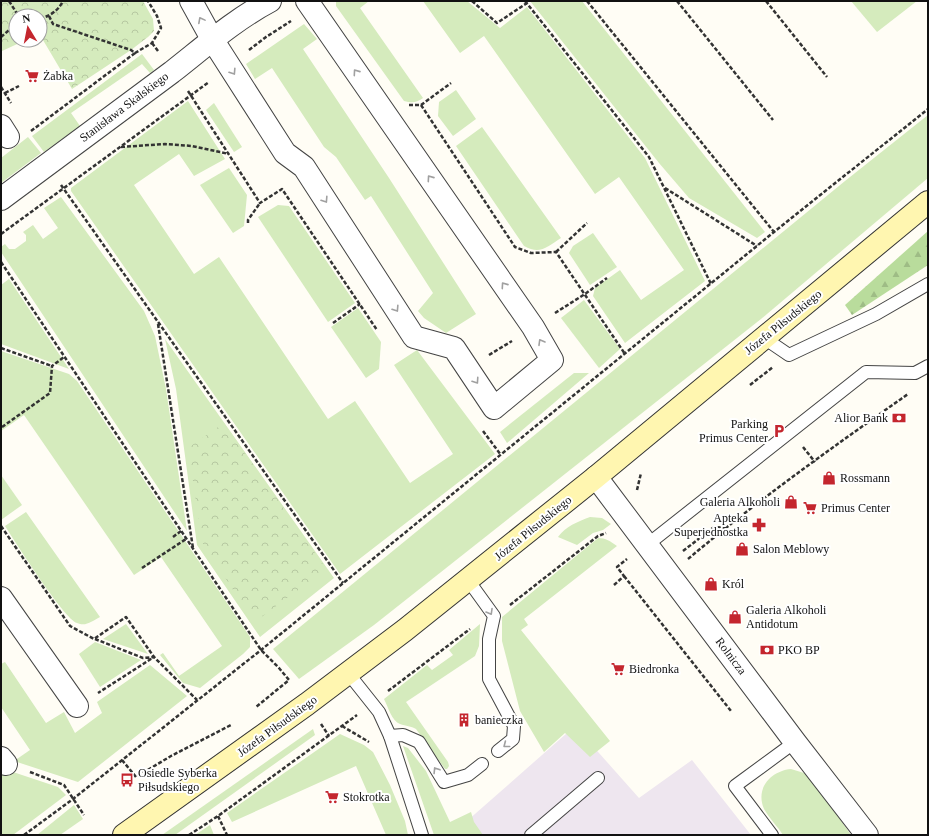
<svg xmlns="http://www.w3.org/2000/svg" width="929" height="836" viewBox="0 0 929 836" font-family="'Times New Roman',serif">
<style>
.industrial{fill:#eee6ef}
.grass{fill:#d5ebbd}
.forest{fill:url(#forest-firs)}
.park{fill:url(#park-crowns)}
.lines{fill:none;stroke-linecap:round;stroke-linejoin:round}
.lane-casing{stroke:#444;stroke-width:14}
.street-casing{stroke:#444;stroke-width:24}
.secondary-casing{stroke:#333;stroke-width:24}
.path{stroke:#333;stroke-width:2.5;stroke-dasharray:4 2;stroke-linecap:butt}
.lane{stroke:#fff;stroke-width:12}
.street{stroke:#fff;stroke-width:22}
.secondary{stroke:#fff6b0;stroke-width:22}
.oneway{stroke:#a0a0a0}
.labels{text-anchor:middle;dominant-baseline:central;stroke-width:4;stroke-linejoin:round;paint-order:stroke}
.poi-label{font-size:12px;fill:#111;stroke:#fff;text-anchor:start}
.street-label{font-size:12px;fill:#111;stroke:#fff}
</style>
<defs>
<pattern id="forest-firs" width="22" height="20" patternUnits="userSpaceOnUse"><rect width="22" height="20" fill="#b9dc9c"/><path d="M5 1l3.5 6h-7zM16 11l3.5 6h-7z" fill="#9ebc85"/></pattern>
<pattern id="park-crowns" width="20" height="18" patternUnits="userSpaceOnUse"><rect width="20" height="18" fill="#d5ebbd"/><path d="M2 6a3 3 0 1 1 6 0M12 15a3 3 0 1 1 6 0" fill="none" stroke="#b6c8a1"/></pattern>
</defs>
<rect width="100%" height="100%" fill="#fffdf5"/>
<path class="industrial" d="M575 726 639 798 692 760 751 835H451Z"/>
<g class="grass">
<path d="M336 1H369L360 8 423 98C416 103 412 103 404 101L336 6Z"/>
<path d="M423 1H467L500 28 527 7 645 158 705 281 625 343 593 296 595 288 620 270 641 300 684 270 619 177 595 194 484 36 460 53Z"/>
<path d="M530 1H582L765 232 757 238 689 198 659 163Z"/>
<path d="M851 1H917L877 32Z"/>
<path d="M304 24 317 39 303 49 389 178 476 314 446 333 424 318 418 311 433 293 371 196 365 200 336 157 324 147 272 68 255 79 246 64Z"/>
<path d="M142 54 154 70 150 73 142 64 71 113 80 126 44 152 32 136Z"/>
<path d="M456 90 476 119 453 136 438 116 439 102Z"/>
<path d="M188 101 225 159 194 176 179 154 134 185 194 274 219 257 328 419 355 401 410 483 453 454 394 365 417 350 495 454 340 574 71 191V188Z"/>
<path d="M214 103 242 147 234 152 206 110Z"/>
<path d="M928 115V178L761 319 374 625 299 679 273 649 845 181Z"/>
<path d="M482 127 561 238C547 247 540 255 524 246L456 146Z"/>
<path d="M28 137 41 153 1 183V158Z"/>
<path d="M229 168 247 195 244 226 233 233 200 185Z"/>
<path d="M61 197 144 311 155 336 166 389 187 531 1 252V247L5 244 9 249H15L26 241V235L23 232 33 225 43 239 58 228 44 208Z"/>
<path d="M278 205 289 206 355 303 328 322 258 217Z"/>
<path d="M593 233 617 267 590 285 569 253 573 246Z"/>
<path d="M9 279 69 369 1 344V285Z"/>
<path d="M584 300 620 349 599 368 561 318Z"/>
<path d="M358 308 381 342 379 369 366 378 331 327Z"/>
<path d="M165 339 334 578 260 637 197 545 176 389Z"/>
<path d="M1 351 69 374 77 381 250 637V647L243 654 200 688 183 683 160 655 163 653 179 676 222 646 161 557 134 575 24 415 1 431Z"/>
<path d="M574 373H589L507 443 500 432Z"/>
<path d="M1 475 22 505 1 520Z"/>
<path d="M26 512 100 617C92 621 86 627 77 623 64 619 16 543 5 526Z"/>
<path d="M590 517 602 518 611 524 603 530 593 533 577 545 558 537C566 526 577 522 590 517Z"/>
<path d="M598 538C606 538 610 541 617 546L524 619 528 625 521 630 610 741 590 757 565 733 544 752 520 711 502 641V617Z"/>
<path d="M126 624 148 654 103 639Z"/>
<path d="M480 624 479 646 475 656 406 702 448 762 449 766 447 769H445L416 729C411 726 406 726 400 724 392 721 388 707 384 699L427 665 432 670 453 655 449 650Z"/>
<path d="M95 642 141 660 100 687 79 654Z"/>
<path d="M5 662 46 723 64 712 75 733 102 713 97 702 150 665 187 696 78 782 14 761 30 750 1 707V664Z"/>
<path d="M313 729 315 735 175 835H162Z"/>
<path d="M340 734 364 745 373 752 390 785 405 821 408 835H386L356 766 232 822 227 813Z"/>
<path d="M403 746 408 748 426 771 450 822 471 812 474 822 483 835H434Z"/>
<path d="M1 768 58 787 66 795 13 835H1Z"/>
<path d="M791 769 804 773 812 779 851 835H783C778 827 769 818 764 809 755 788 771 771 791 769Z"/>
<path d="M74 805 83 819 60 835H37Z"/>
<path d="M210 825 214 835H195Z"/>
</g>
<path class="forest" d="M928 231V265L852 315 845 305Z"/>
<g class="park">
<path d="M1 1H143L153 19 154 31 148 37 131 50 72 89 40 35V16H16V40H26L2 51Z"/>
<path d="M224 423 323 564 320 574 260 618 250 616 202 542 188 448Z"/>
</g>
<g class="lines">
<g class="lane-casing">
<g id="lane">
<path d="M764 338 789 355 876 314 928 284"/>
<path d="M647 545 866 372 915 373 928 366"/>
<path d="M468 580 494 616 489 639V679L514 726 513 739 498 751"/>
<path d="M348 673 379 712 390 736 422 835"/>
<path d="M390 736 403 735 419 742 444 782 468 775 482 764"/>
<path d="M531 835 598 778"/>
<path d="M772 835 735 786 795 742"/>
</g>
</g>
<g class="street-casing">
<g id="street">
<path d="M191 1 212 39 285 153 304 167 414 337 454 348 494 408 552 360 533 327 307 1"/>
<path d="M1 126 8 137"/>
<path d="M1 199C58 156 115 114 172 72 204 47 234 20 270 1"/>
<path d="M596 477 795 742 867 835"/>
<path d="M1 598 77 706"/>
<path d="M1 758 6 764"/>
</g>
</g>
<g class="secondary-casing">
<path id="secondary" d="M124 835 307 704 405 630 596 477 928 202"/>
</g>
<g class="path">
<path d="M9 1 16 12 23 16"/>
<path d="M472 1 497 23 527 3"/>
<path d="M525 1 649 157 711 284"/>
<path d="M587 1 774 232"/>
<path d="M677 1 773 120"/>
<path d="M766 1 827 77"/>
<path d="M49 16 53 24 131 50 135 53 152 43 161 28 157 16 148 1"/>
<path d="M40 19C51 15 58 11 63 1"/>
<path d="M1 37 16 24"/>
<path d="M152 43 158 51"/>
<path d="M249 50 266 37 291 21"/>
<path d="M1 87 11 103"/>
<path d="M188 91 260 203 282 189 377 330"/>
<path d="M5 93 19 86"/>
<path d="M409 105H421L515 247 531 253 556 252 625 354"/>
<path d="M421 105 451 83"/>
<path d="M31 131 135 53"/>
<path d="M121 147 165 144 192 146 229 154"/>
<path d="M61 185 343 583"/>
<path d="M665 188 757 246"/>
<path d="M248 223V220L260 203"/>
<path d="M1 234 209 82"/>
<path d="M556 252 587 223"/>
<path d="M1 262 261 650 279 668 289 680 256 707"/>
<path d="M555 313 585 294 607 278"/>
<path d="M333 323 360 304"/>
<path d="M158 324 193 548"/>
<path d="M1 348 52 366"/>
<path d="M489 355 512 341"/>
<path d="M750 385 773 367"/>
<path d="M2 427 50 393 52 366 64 357"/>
<path d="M483 431 501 455"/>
<path d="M803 447 815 462"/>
<path d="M637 490 641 473"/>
<path d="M1 526 70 626 94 639 126 617 154 657 197 700"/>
<path d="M173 537 181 531"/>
<path d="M683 551 714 527 725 528"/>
<path d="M688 559C758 500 833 447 908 394"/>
<path d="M142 568 186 539"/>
<path d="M624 576 731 711"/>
<path d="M614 585 624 576 617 567 627 559"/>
<path d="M510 605 598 536 606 533"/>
<path d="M95 639 143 658 154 657 98 693"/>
<path d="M388 691 470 629"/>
<path d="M321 724 329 736"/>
<path d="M342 726 369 742"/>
<path d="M122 760 136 777 171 756 231 725"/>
<path d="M30 772 64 785 84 815"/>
<path d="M218 816 227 835"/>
<path d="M24 835 73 799 261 650 774 232 928 109"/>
<path d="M189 835 218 816 357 715"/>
</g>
<use href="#lane" class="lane"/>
<use href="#street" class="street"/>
<use href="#secondary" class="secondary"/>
</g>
<defs><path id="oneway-chevron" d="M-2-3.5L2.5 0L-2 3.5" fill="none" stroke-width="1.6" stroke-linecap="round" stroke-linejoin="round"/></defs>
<g class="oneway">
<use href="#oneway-chevron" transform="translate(201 20) rotate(-118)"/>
<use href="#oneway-chevron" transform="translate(233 72) rotate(57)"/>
<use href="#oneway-chevron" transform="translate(356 72) rotate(-125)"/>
<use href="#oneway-chevron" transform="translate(430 178) rotate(-125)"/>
<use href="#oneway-chevron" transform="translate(325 200) rotate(57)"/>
<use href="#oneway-chevron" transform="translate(504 285) rotate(-125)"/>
<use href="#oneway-chevron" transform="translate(396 309) rotate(57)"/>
<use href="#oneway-chevron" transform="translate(541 342) rotate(-120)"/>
<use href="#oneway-chevron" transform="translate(476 381) rotate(56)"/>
<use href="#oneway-chevron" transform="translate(490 612) rotate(60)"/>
<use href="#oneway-chevron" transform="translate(506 745) rotate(142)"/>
<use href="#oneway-chevron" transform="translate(436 770) rotate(-122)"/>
</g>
<defs>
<g id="supermarket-bare" transform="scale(1.08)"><path d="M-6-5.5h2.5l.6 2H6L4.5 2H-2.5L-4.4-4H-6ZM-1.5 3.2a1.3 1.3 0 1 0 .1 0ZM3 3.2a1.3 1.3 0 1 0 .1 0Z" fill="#c4262e" stroke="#fff" stroke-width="2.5" paint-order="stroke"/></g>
<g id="bank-bare" transform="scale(1.08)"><path d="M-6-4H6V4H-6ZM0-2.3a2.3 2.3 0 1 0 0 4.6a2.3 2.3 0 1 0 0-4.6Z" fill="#c4262e" stroke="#fff" stroke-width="2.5" paint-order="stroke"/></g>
<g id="parking-bare" transform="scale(1.08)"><path d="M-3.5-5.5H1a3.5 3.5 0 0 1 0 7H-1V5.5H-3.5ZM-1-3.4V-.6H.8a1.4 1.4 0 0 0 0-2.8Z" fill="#c4262e" stroke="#fff" stroke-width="2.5" paint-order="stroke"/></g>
<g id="shop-bare" transform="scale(1.08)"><path d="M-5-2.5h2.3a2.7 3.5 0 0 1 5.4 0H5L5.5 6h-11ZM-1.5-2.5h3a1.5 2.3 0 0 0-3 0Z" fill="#c4262e" stroke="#fff" stroke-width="2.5" paint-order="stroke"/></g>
<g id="pharmacy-bare" transform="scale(1.08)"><path d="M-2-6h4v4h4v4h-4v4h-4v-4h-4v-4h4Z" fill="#c4262e" stroke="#fff" stroke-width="2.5" paint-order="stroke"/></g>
<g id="building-bare" transform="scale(1.08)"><path d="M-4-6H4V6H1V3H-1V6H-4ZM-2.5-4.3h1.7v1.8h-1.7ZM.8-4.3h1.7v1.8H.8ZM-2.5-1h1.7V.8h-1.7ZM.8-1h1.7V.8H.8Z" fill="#c4262e" stroke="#fff" stroke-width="2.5" paint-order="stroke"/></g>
<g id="bus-bare" transform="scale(1.08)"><path d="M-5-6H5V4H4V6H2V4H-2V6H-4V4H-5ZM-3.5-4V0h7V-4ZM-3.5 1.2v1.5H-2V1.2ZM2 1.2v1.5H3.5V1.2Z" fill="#c4262e" stroke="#fff" stroke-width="2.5" paint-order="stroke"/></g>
</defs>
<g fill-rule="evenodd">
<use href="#supermarket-bare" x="32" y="76"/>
<use href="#bank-bare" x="899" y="418"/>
<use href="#parking-bare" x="779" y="431"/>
<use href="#shop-bare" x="829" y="478"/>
<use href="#shop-bare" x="791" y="502"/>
<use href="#supermarket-bare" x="810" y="508"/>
<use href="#pharmacy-bare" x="759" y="525"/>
<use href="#shop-bare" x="742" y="549"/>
<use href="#shop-bare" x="711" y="584"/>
<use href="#shop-bare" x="735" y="617"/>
<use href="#bank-bare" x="767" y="650"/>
<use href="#supermarket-bare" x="618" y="669"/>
<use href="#building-bare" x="464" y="720"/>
<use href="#bus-bare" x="127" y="780"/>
<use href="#supermarket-bare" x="332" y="797"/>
</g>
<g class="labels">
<g class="poi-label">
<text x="43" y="76">Żabka</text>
<text x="888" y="418" text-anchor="end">Alior Bank</text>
<text x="768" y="424" text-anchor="end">Parking<tspan x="768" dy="14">Primus Center</tspan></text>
<text x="840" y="478">Rossmann</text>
<text x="780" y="502" text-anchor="end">Galeria Alkoholi</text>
<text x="821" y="508">Primus Center</text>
<text x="748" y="518" text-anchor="end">Apteka<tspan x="748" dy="14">Superjednostka</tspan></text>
<text x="753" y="549">Salon Meblowy</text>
<text x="722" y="584">Król</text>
<text x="746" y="610">Galeria Alkoholi<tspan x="746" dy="14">Antidotum</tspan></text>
<text x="778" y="650">PKO BP</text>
<text x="629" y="669">Biedronka</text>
<text x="475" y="720">banieczka</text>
<text x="138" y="773">Osiedle Syberka<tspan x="138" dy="14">Piłsudskiego</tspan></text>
<text x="343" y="797">Stokrotka</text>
</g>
<g class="street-label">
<text transform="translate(124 107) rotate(-37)">Stanisława Skalskiego</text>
<text transform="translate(783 322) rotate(-39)">Józefa Piłsudskiego</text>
<text transform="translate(533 528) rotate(-39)">Józefa Piłsudskiego</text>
<text transform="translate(731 656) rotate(53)">Rolnicza</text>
<text transform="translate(277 726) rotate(-36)">Józefa Piłsudskiego</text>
</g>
</g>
<rect width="929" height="836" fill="none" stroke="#111111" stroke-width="4"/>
<g transform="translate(28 28) rotate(350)"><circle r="19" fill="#ffffff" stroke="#a0a0a0"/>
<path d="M0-3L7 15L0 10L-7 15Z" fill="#c4262e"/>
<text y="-6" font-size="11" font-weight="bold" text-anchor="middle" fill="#111111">N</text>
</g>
</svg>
